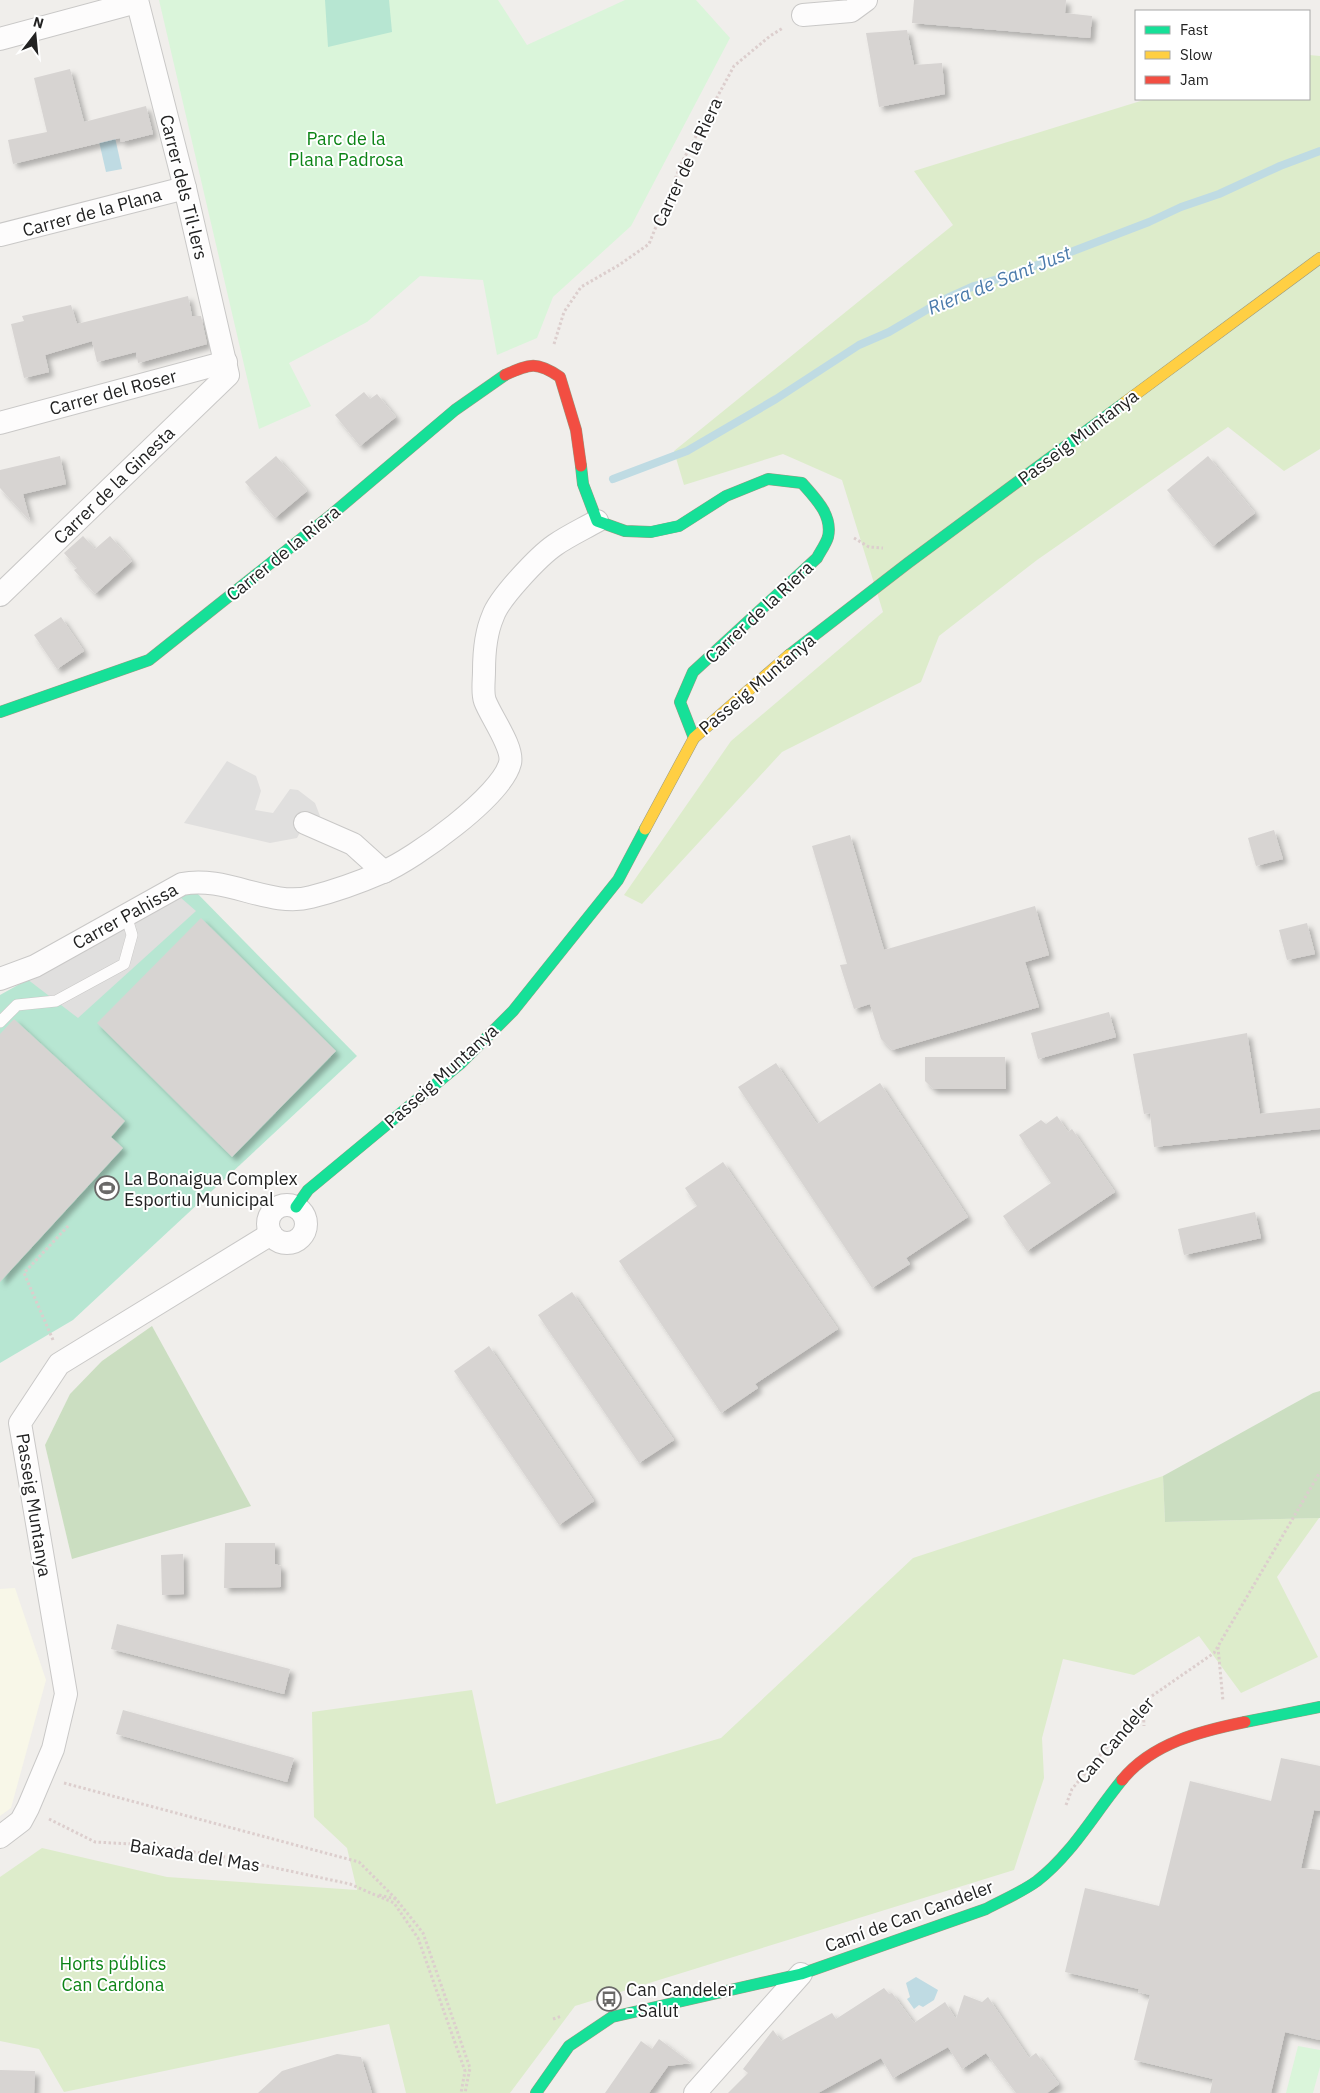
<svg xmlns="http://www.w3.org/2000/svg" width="1320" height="2093" viewBox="0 0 1320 2093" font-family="'IBM Plex Sans',sans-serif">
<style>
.education{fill:#f8f7e8}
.grass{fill:#ddeccb}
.forest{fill:#cbdec1}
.park{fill:#daf5da}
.pitch{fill:#b7e6d2}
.parking{fill:#e0dfde}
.water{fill:#bfdbe3}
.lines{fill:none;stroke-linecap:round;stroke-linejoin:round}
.stream{stroke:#bfdbe3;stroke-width:8}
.building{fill:#d7d4d2;filter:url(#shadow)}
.lane-casing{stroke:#c9c8c7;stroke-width:12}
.street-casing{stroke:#c9c8c7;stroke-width:24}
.fast-casing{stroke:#999a82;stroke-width:12}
.slow-casing{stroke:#999a82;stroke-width:12}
.jam-casing{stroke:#999a82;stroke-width:12}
.path{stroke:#dccecd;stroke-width:3;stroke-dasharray:2.5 2.5;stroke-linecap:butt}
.lane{stroke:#fdfcfc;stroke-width:11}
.street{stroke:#fdfcfc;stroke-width:22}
.fast{stroke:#16e098;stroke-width:11}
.slow{stroke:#ffcf43;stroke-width:11}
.jam{stroke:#f24e42;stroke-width:11}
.labels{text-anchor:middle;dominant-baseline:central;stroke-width:4;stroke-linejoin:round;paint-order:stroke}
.park-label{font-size:18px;fill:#0c8416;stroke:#fff}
.street-label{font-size:18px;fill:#222;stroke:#fff}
.poi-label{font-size:18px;fill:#222;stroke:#fff;text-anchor:start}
.water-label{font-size:19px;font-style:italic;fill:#4a7aab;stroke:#fff}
</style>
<defs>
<filter id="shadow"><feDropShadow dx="4.5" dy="4.5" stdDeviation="2.5" flood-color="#0004"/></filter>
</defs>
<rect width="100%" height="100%" fill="#f0eeeb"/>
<path class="education" d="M15 1588 46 1680 11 1808 0 1816V1589Z"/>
<g class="grass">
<path d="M1309 55 1320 56V449L1284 471 1228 427 1037 560 939 636 921 682 782 752 642 904 624 895 731 741 883 612 842 480 783 454 684 485 674 451 953 225 914 171 1147 99H1309Z"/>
<path d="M1163 1476 1165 1522 1319 1518 1277 1577 1318 1657 1241 1693 1199 1636 1134 1675 1063 1659 1042 1738 1044 1778 1014 1870 575 2006 510 2093H406L389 2024 64 2092 39 2049 0 2041V1877L42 1848 167 1877 357 1890 347 1848 314 1817 312 1712 472 1690 496 1804 721 1738 913 1558Z"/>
</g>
<g class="forest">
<path d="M152 1326 251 1506 72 1559 45 1445 70 1394 102 1361Z"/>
<path d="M1320 1391V1518L1165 1522 1163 1476 1313 1393Z"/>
</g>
<g class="park">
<path d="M159 0H498L527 45 625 0H696L730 38 631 226 553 297 537 338 497 355 483 280 420 276 367 322 289 363 311 406 259 429Z"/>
<path d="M1298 2046 1320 2050V2067L1313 2093H1286Z"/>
</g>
<g class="pitch">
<path d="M325 0H389L392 32 328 47Z"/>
<path d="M192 888 357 1056 73 1320 0 1363V995Z"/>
</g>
<g class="parking">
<path d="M227 761 256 776 261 791 255 810 273 813 290 789 298 790 315 803 320 816 305 823 297 838 270 843 184 823Z"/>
<path d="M180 897 196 911 78 1018 27 979Z"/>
</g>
<g class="water">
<path d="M114 133 122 169 106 172 98 137Z"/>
<path d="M916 1977 938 1990 934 2000 923 2007 919 2005 914 2009 907 1999 910 1997 906 1983Z"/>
</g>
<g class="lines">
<path class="stream" d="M613 479 687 451 776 399 859 345 889 332 945 299 974 286 1008 276 1149 222 1181 207 1219 194 1280 166 1320 151"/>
</g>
<g class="building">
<path d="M914 0H1066L1065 13 1092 16 1090 38 912 23Z"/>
<path d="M907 30 914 65 942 63 945 94 879 107 866 33Z"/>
<path d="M70 69 84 122 146 106 153 134 121 142 120 138 13 164 8 140 47 132 34 78Z"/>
<path d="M188 296 192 316H201L207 344 138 363 136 352 97 362 92 341 45 355 49 372 24 378 11 324 24 321 22 316 71 305 77 324Z"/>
<path d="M364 392 370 399 377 394 396 417 360 446 335 415Z"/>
<path d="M60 456 66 484 23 494 30 521 0 488V470Z"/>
<path d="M276 456 307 491 275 518 245 482Z"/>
<path d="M1208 456 1255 513 1213 546 1167 490Z"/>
<path d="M83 536 95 549 110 536 132 561 95 594 74 570 77 568 64 553Z"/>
<path d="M61 617 84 651 57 669 34 635Z"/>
<path d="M1274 830 1283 859 1256 866 1248 838Z"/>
<path d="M850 835 884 950 1035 906 1049 955 1025 962 1039 1007 892 1050 881 1039 870 1004 854 1009 840 965 847 964 812 846Z"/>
<path d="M201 918 336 1051 232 1157 97 1023Z"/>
<path d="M1307 923 1315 954 1287 960 1279 930Z"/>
<path d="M1109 1012 1116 1037 1038 1059 1031 1033Z"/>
<path d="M14 1019 125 1121 111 1137 123 1148 0 1282V1034Z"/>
<path d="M1247 1033 1260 1114 1320 1108V1129L1154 1147 1150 1113 1144 1114 1133 1054Z"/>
<path d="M925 1057H1005L1006 1089H933L925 1081Z"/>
<path d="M776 1063 817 1124 880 1083 968 1217 906 1258 910 1264 872 1288 738 1087Z"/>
<path d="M1057 1116 1068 1132 1072 1129 1115 1192 1027 1251 1003 1216 1051 1183 1019 1135 1041 1120 1046 1124Z"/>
<path d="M723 1162 838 1329 755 1384 758 1388 721 1413 619 1261 697 1206 685 1188Z"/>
<path d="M1255 1212 1261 1238 1184 1255 1178 1229Z"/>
<path d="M572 1292 674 1440 639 1463 538 1315Z"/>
<path d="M489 1346 594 1501 559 1525 454 1371Z"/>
<path d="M225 1543H275V1564L281 1566V1587L224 1588Z"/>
<path d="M183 1554 184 1594 162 1595 161 1555Z"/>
<path d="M117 1624 290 1669 284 1694 111 1649Z"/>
<path d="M123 1710 294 1758 287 1782 116 1734Z"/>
<path d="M1281 1758 1320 1766V1811L1314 1810 1301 1868 1320 1870V2040L1285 2032 1271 2093H1210L1213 2079 1134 2060 1150 1995 1138 1992 1139 1989 1065 1972 1085 1888 1159 1906 1190 1781 1271 1801Z"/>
<path d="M884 1988 889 1994 892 1993 914 2023 945 2002 956 2019 964 1995 982 2002 988 1997 1029 2058 1036 2053 1059 2084 1047 2093H1016L986 2053 962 2069 948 2047 893 2078 881 2058 818 2093H728L748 2073 743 2069 773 2030 781 2041 832 2013 836 2019Z"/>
<path d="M659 2039 691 2063 668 2066 649 2093H605L641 2041 652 2049Z"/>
<path d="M337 2054 361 2057 372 2093H258L282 2071Z"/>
<path d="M0 2070 35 2071 34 2093H0Z"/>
</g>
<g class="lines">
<g class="lane-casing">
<path id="lane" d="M0 1022 17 1005 56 1001 124 964 132 935 126 915"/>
</g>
<g class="street-casing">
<g id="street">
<path d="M803 15 851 11 866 0"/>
<path d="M0 39 137 2"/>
<path d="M0 235 185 188"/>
<path d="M0 423 226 362"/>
<path d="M0 595 228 375 185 188 137 0"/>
<path d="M305 823 353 844 384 872"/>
<path d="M0 979 35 966 182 884C226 875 270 908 311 897 335 891 360 882 383 872 414 859 502 796 510 763 514 748 491 717 485 701 482 693 484 681 484 671 484 654 486 632 493 616 499 598 539 556 555 545 568 536 583 529 597 521"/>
<circle cx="287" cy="1224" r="19"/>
<path d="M0 1837 21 1821 28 1808 53 1749 66 1694 20 1423 59 1364 271 1234"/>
<path d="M695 2093 801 1974"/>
</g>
</g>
<g class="fast-casing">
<g id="fast">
<path d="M581 466 583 484 597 521 625 531 651 532 679 526 726 496 768 479 802 483C815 498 833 515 828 537 826 544 820 552 817 558L693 672 680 702 694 738"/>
<path d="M789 655 908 563 1124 403"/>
<path d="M0 712 149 660 331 515 455 410 505 375"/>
<path d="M296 1207 308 1190 460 1064 513 1011 618 880 645 829"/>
<path d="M1245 1722 1320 1707"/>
<path d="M536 2093 569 2046 612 2017 801 1974 986 1909C1003 1900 1022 1892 1037 1881 1072 1854 1094 1814 1122 1780"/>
</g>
</g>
<g class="slow-casing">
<g id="slow">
<path d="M1124 403 1320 258"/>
<path d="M645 829 694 738 789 655"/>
</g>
</g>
<g class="jam-casing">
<g id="jam">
<path d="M505 375C530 364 536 361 560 377L576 430 581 466"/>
<path d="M1122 1780C1152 1743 1201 1731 1245 1722"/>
</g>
</g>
<g class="path">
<path d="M554 344 564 312 581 287 619 265 649 244 682 162 734 66 770 36 783 28"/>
<path d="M854 538 869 547 883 548"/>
<path d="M53 1340 24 1273 69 1225"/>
<path d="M1218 1647 1223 1701"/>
<path d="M1143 1705 1144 1726"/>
<path d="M64 1783 359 1862 396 1899"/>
<path d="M1066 1805 1072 1789 1146 1700 1214 1653 1320 1472"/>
<path d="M49 1819 95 1842 149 1845 220 1856 350 1884 394 1903 418 1938 465 2071 461 2093"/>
<path d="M379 1895 396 1899 423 1933 470 2068 465 2093"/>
<path d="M553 2019 562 2016"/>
</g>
<use href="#lane" class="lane"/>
<use href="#street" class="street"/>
<use href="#fast" class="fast"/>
<use href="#slow" class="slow"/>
<use href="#jam" class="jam"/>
</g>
<defs>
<g id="stadium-ring" transform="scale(1.25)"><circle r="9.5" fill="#fff" stroke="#6a6968" stroke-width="1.5"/><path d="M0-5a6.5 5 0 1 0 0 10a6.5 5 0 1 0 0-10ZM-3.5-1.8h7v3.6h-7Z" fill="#6a6968"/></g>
<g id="bus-ring" transform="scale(1.25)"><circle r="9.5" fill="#fff" stroke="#6a6968" stroke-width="1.5"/><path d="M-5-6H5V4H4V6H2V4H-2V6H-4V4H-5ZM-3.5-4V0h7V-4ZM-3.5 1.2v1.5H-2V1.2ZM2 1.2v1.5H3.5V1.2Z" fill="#6a6968"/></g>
</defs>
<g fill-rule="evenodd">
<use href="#stadium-ring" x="107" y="1188"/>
<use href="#bus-ring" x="609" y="1999"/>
</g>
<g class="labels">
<g class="park-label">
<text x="346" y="138">Parc de la<tspan x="346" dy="21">Plana Padrosa</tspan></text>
<text x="113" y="1963">Horts públics<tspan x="113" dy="21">Can Cardona</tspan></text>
</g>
<g class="street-label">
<text transform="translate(687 162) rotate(-65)">Carrer de la Riera</text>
<text transform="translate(184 187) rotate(76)">Carrer dels Til·lers</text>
<text transform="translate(92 212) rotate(-15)">Carrer de la Plana</text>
<text transform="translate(113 392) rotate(-15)">Carrer del Roser</text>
<text transform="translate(1078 437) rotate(-37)">Passeig Muntanya</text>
<text transform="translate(114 485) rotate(-44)">Carrer de la Ginesta</text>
<text transform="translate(283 553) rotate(-39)">Carrer de la Riera</text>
<text transform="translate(759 612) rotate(-43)">Carrer de la Riera</text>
<text transform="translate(757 684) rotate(-40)">Passeig Muntanya</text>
<text transform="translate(125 916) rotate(-29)">Carrer Pahissa</text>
<text transform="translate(441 1076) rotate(-42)">Passeig Muntanya</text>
<text transform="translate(34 1505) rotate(81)">Passeig Muntanya</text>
<text transform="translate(1115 1740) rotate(-49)">Can Candeler</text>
<text transform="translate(195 1855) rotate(9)">Baixada del Mas</text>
<text transform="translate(909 1916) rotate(-20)">Camí de Can Candeler</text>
</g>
<g class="poi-label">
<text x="124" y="1178">La Bonaigua Complex<tspan x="124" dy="21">Esportiu Municipal</tspan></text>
<text x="626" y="1989">Can Candeler<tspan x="626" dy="21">- Salut</tspan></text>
</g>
<g class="water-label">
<text transform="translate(999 280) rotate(-22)">Riera de Sant Just</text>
</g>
</g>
<rect x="1135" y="10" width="175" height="90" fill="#ffffff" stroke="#a7a7a7"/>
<rect x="1145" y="26" width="25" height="8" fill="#16e098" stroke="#a7a7a7"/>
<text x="1180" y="35" font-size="15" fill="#222222">Fast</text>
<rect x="1145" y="51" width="25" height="8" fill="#ffcf43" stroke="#a7a7a7"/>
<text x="1180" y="60" font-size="15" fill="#222222">Slow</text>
<rect x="1145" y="76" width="25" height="8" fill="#f24e42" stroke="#a7a7a7"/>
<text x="1180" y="85" font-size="15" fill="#222222">Jam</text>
<g transform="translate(35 35) rotate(16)" stroke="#ffffff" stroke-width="4" paint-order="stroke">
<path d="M0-4L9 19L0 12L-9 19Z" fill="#222222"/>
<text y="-8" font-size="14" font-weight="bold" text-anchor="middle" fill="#222222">N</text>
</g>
</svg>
